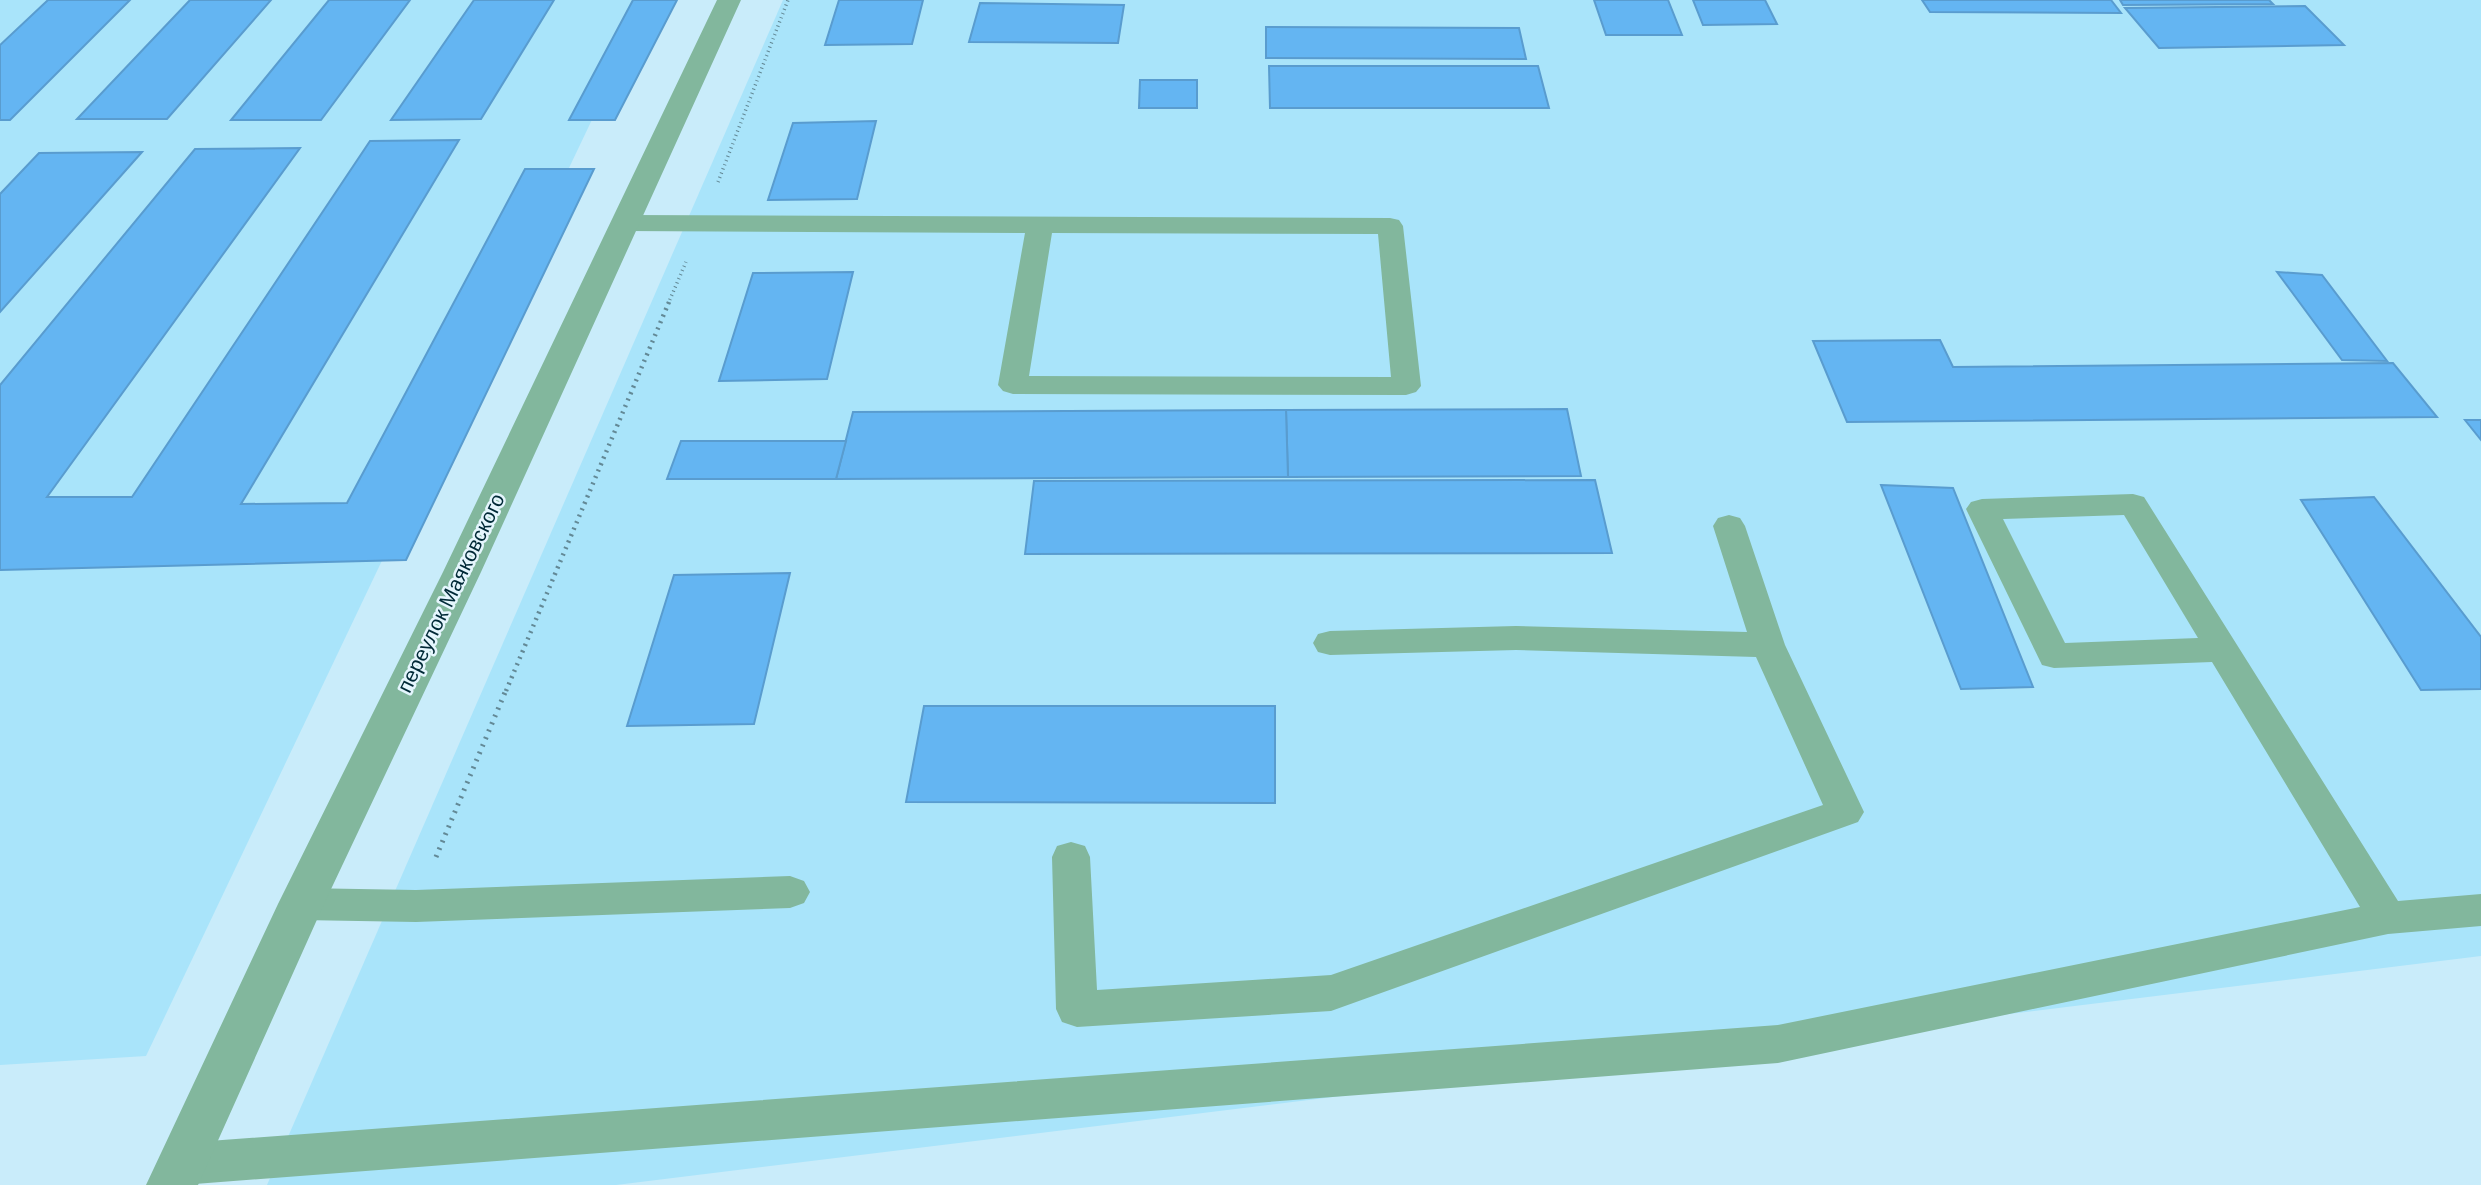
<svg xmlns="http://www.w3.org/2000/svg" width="2481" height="1185" viewBox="0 0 2481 1185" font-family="'DM Sans',sans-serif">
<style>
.built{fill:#a9e4fa}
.building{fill:#64b5f2;stroke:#599ccf;stroke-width:2}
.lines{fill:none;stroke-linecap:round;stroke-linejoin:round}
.path-far2{stroke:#638996;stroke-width:3.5;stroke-dasharray:1 3.5;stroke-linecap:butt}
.path-far1{stroke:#638996;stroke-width:4.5;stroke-dasharray:2 5;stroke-linecap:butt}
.path{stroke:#638996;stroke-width:5;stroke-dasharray:2 6;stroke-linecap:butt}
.lane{fill:#82b79d;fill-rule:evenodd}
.street{fill:#82b79d;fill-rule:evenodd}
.labels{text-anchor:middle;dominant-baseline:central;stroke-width:5;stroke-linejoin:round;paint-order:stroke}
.street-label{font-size:21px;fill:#002936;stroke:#e5f6fd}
</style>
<rect width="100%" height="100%" fill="#c9ecfa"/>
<g class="built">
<path d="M0 0H649L146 1056 0 1065Z"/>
<path d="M783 0H2481V956L616 1185H267Z"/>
</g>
<g class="building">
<path d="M48 0H130L10 120H0V45Z"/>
<path d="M190 0H271L167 119H77Z"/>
<path d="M329 0H410L321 120H231Z"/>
<path d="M474 0H554L481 119 391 120Z"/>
<path d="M633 0H677L615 120H569Z"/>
<path d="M839 0H923L912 44 825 45Z"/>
<path d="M1594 0H1668L1682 35H1606Z"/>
<path d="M1693 0H1765L1777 24 1703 25Z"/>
<path d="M1922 0H2111L2121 13 1930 12Z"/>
<path d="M2120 0H2269L2273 4 2123 5Z"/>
<path d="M980 3 1124 5 1118 43 969 42Z"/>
<path d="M2305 6 2344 45 2159 48 2125 8Z"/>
<path d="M1266 27 1519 28 1526 59 1266 58Z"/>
<path d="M1269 66H1538L1549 108H1270Z"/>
<path d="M1140 80H1197V108H1139Z"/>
<path d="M876 121 857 199 768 200 793 123Z"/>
<path d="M459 140 241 504 347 503 525 169H594L406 560 0 570V385L195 149 300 148 47 497H132L370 141Z"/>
<path d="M142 152 0 312V194L39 153Z"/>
<path d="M853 272 827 379 719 381 753 273Z"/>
<path d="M2277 272 2322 275 2387 361 2342 360Z"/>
<path d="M1940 340 1953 367 2393 363 2437 417 1847 422 1813 341Z"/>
<path d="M1567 409 1581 476 1288 477 1286 410Z"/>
<path d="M1286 410 1288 477 836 479 853 412Z"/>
<path d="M2465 420H2481V440Z"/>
<path d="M681 441H846L836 479H667Z"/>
<path d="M1595 480 1612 553 1025 554 1034 481Z"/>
<path d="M1881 485 1953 488 2033 687 1961 689Z"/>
<path d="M2374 497 2481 637V689L2421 690 2301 500Z"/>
<path d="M790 573 754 724 627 726 674 575Z"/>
<path d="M924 706H1275V803L906 802Z"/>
</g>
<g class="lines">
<g class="path-far2">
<path d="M718 182 788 0"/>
<path d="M668 304 686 262"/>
</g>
<path class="path-far1" d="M506 691 669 302"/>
<path class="path" d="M436 857 506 690"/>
<g class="lane">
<path d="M625 215 1390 218 1399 220 1403 226 1421 386 1416 392 1406 395 1013 394 1003 391 998 385 1025 233 625 231 616 229 612 223 616 217ZM1052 233 1378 234 1391 377 1029 376Z"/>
<path d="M2133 494 2144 497 2398 901 2481 894V926L2388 934 1778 1063 182 1185 166 1179 160 1164 166 1149 182 1143 1778 1025 2360 907 2212 662 2054 668 2042 665 1966 509 1971 502 1982 499ZM2124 515 2198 638 2065 643 2003 519Z"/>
<path d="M1729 515 1740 518 1745 526 1785 645 1864 812 1858 822 1331 1011 1077 1027 1062 1022 1056 1009 1052 857 1057 846 1071 842 1085 846 1090 857 1097 990 1331 975 1823 805 1756 657 1516 650 1330 655 1318 652 1313 643 1318 634 1330 631 1516 626 1747 632 1713 526 1718 518Z"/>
<path d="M790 876 804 881 810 892 804 903 790 908 416 922 301 920 287 915 281 904 287 893 301 888 416 890Z"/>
</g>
<path class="street" d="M717 0H741L481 572 324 904 198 1185H146L278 904 443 572Z"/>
</g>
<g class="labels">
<g class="street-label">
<text transform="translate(451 593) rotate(-64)">переулок Маяковского</text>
</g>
</g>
</svg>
